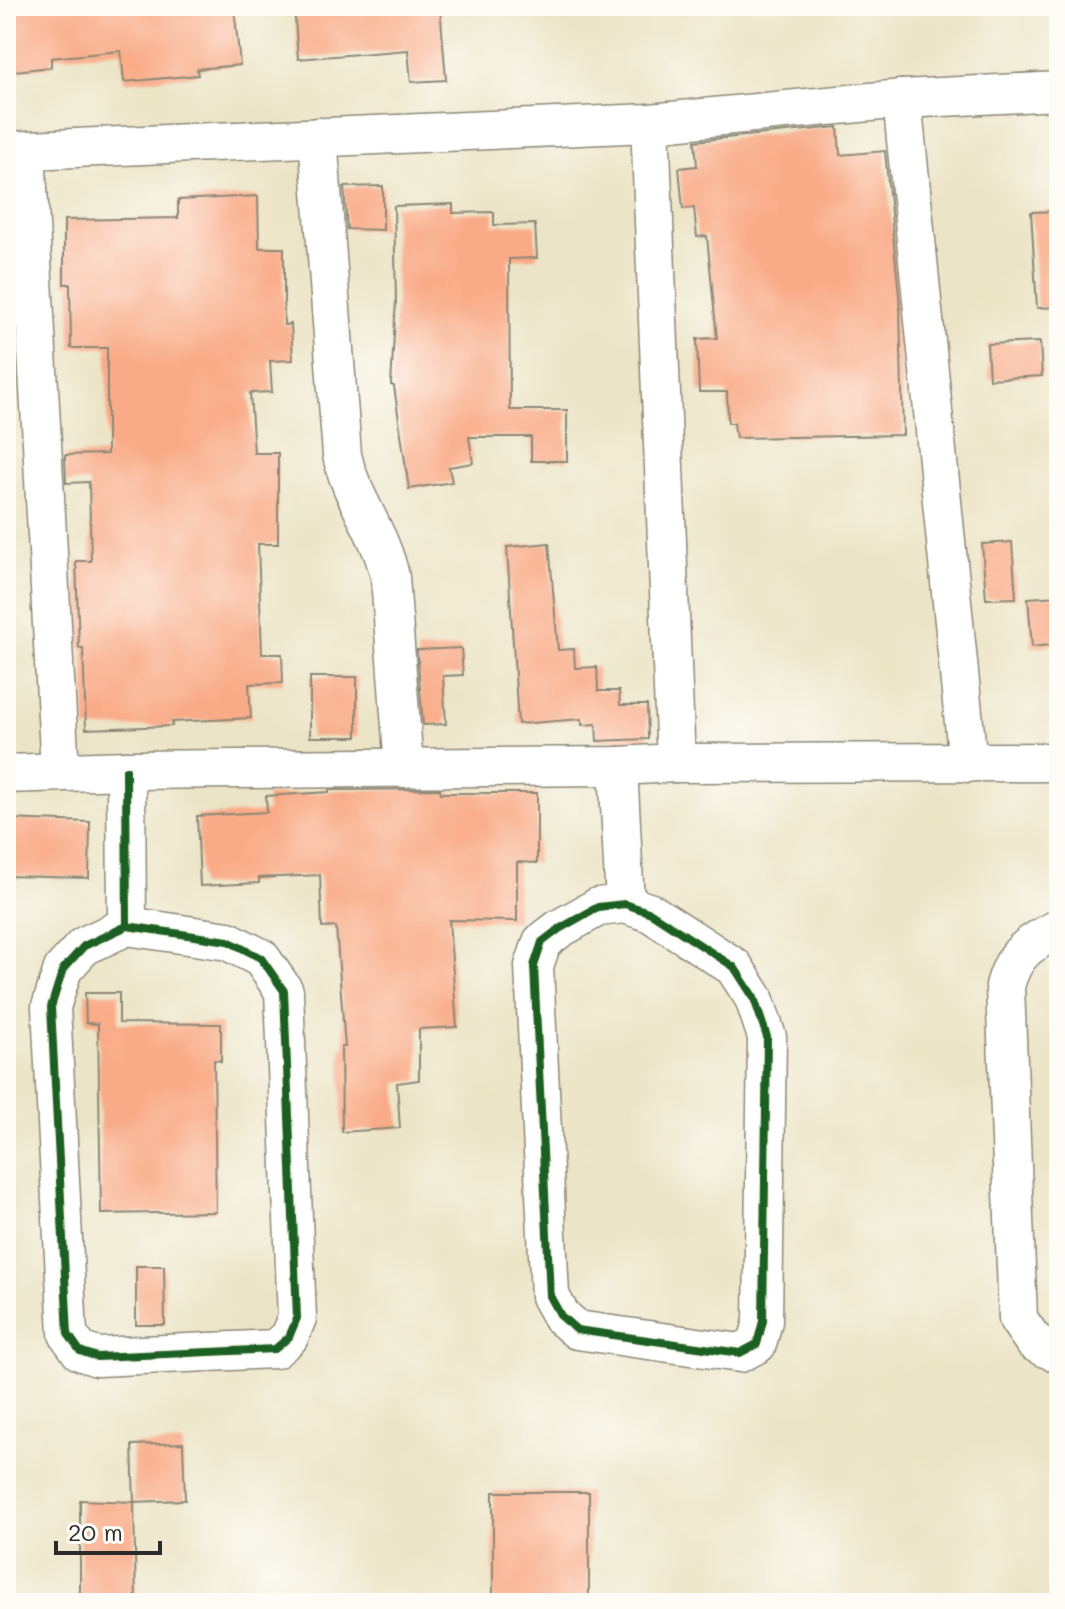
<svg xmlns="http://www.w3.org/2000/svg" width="1065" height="1609" viewBox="0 0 1065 1609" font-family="Mali,sans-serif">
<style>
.building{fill:#f9aa86}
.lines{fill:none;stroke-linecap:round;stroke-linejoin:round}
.minor-casing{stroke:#8c8878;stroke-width:41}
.minor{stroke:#fff;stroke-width:38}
.cycleway-casing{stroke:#fdfcf7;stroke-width:13}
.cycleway{stroke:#1b5e20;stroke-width:8}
</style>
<rect width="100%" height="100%" fill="#fdfcf7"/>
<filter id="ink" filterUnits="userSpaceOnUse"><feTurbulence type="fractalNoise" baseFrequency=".0125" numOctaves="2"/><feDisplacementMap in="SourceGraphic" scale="16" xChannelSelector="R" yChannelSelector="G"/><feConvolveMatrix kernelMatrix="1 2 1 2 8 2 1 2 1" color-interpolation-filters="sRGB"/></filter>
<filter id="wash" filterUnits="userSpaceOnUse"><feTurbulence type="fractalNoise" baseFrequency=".006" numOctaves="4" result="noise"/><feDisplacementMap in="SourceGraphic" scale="32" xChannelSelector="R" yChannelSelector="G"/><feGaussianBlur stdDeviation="1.8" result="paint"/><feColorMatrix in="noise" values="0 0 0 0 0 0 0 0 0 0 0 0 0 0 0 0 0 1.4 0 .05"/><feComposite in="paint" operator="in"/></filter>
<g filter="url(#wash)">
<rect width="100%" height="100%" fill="#ece4c6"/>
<g id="blocks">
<g class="building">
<path d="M50 6H234L240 65 197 69 198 75 124 82 121 51 51 58V67L6 72V11Z"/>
<path d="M294 6H440L446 80 411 82 408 50 298 59Z"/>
<path d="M838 127 840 155 885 151 900 306 903 435 736 438 734 423H728L727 392H699L697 339 717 338 707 236 697 237 694 208 683 209 679 168 697 166 695 141Z"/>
<path d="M383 186V230L347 229 344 187Z"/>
<path d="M258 196 259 248H284V325L291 324 293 360 270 361 272 392 250 393 254 453H278V544H258L262 654H282L283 683 249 684 251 718 172 722V726L86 729 83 648H79L76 561H91L89 482 66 483 65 455 107 454V348H71L70 284H64V220L178 218V200Z"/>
<path d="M453 204V213L494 212V225L535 224 537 258 509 259 510 410H567V461H531V437H469L473 463 449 467 452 482 409 489 394 386 391 385 396 301 394 206Z"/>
<path d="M1059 211V307L1037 308 1031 212Z"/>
<path d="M1040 342 1042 376 989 379 987 344Z"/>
<path d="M1012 542 1016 598 986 599 982 544Z"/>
<path d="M549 543 558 650 574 649 575 668 597 667 598 691H619L620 705H647L648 739 597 741 596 724 582 725V719L518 724 507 547Z"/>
<path d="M1059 596V644L1032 647 1028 598Z"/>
<path d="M461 648 463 675 443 676 446 724 423 725 417 650Z"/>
<rect x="310" y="677" width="47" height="60"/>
<path d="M440 789 441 793H537V863L517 862V921L449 920 457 1027 419 1029V1080L397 1083 400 1128 342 1132 341 1047H345L336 927 322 928 320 875 259 878V883L200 886 197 816 267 812 266 796 329 792V790Z"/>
<path d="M6 819 90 822 89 878 6 876Z"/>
<path d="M85 993H119V1023L221 1024V1061L214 1060 216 1212 101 1214 98 1024 86 1023Z"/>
<path d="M136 1266H164L165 1325H136Z"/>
<path d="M183 1443 185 1500 134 1502 132 1445Z"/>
<rect x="493" y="1492" width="96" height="111"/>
<path d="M80 1500 134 1502 136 1603H80Z"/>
</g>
</g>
</g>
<g filter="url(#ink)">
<use href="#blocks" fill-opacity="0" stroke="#8c8878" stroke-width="2"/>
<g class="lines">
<g class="minor-casing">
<g id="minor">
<path d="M902 99 968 763"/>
<path d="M318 137 342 455C351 498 381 533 390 577L404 768"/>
<path d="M6 151 650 123"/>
<path d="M26 151 60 771"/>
<path d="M676 763 650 123 902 99 1059 91"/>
<path d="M618 766 625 904"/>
<path d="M126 770 127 926 84 946 63 969 51 1007 68 1334 80 1351 97 1357 275 1349 289 1337 297 1318 284 991 261 958 228 941 127 926"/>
<path d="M6 774 126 770 618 766 676 763 1059 762"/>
<path d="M625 904 651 913 734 967 754 998 767 1037 763 1321 757 1344 740 1353 577 1330 561 1316 550 1296 534 966 542 942 559 929 598 907Z"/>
<path d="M1059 928C1029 944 1014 952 1005 986L1018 1319 1034 1342 1059 1354"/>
</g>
</g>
<use href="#minor" class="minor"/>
<g class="cycleway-casing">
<g id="cycleway">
<path d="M126 770 127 926 84 946 63 969 51 1007 68 1334 80 1351 97 1357 275 1349 289 1337 297 1318 284 991 261 958 228 941 127 926"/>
<path d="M625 904 651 913 734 967 754 998 767 1037 763 1321 757 1344 740 1353 577 1330 561 1316 550 1296 534 966 542 942 559 929 598 907Z"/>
</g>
</g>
<use href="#cycleway" class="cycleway"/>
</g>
</g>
<rect width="1065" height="1609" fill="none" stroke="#fdfcf7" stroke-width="32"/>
<path d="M56 1541v12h104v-12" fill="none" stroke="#2b2b2b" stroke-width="4"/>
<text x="68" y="1541" font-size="24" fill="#2b2b2b" stroke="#fdfcf7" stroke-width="6" paint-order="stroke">20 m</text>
</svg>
